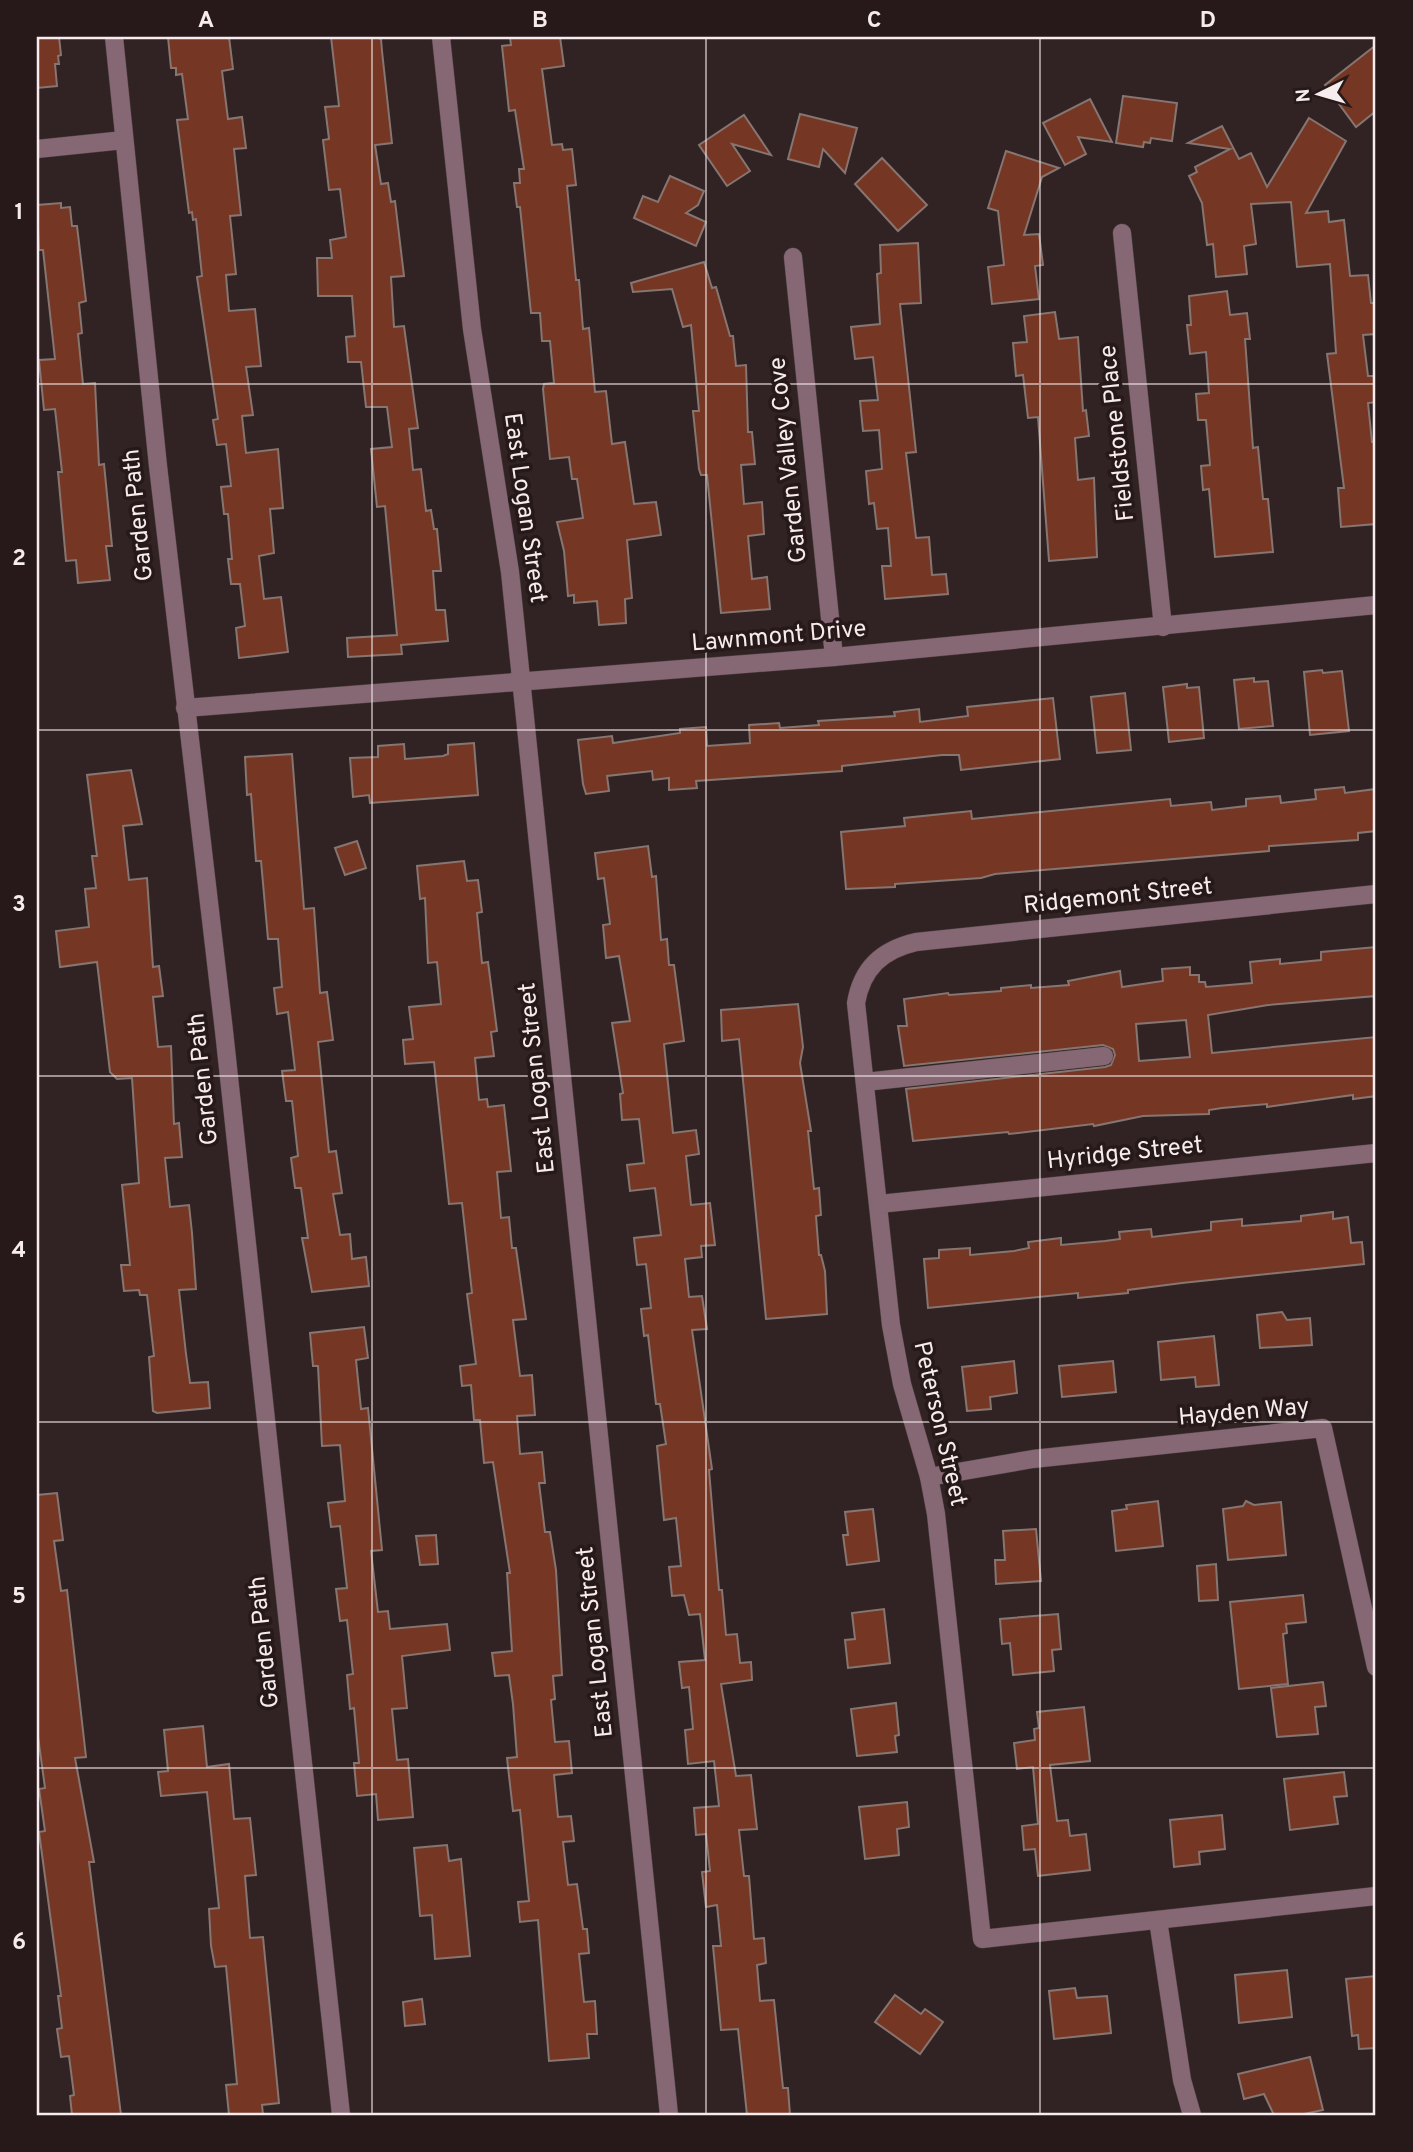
<svg xmlns="http://www.w3.org/2000/svg" width="1413" height="2152" viewBox="0 0 1413 2152" font-family="Overpass,sans-serif">
<style>
.building{fill:#763624;stroke:#867570;stroke-width:2;fill-rule:evenodd}
.lines{fill:none;stroke-linecap:round;stroke-linejoin:round}
.minor-casing{stroke:#4d3f40;stroke-width:19}
.minor{stroke:#866774;stroke-width:18}
.grid{fill:none;stroke:#f6eced;stroke-width:2;stroke-opacity:0.55}
.labels{text-anchor:middle;dominant-baseline:central;stroke-width:7;stroke-linejoin:round;paint-order:stroke}
.street-label{font-size:24px;fill:#f6eced;stroke:#27191a}
.neatline{fill:none;stroke:#f6eced;stroke-width:2.5}
.grid-label{font-size:23px;text-anchor:middle;font-weight:bold;fill:#f6eced}
</style>
<rect width="100%" height="100%" fill="#312324"/>
<g class="building">
<path d="M37 37H59L61 55 58 56 59 64H55L57 86 37 88Z"/>
<path d="M168 37H229L233 69 222 71 228 119 242 117 246 148 234 149 241 215 230 216 236 274 226 275 229 311 255 309 261 366 246 367 253 415 242 416 246 453 278 449 283 508 270 509 274 553 259 556 264 599 281 597 288 652 239 658 236 628 245 626 240 584H231L228 559H232L228 514H224L221 487 231 486 226 444 217 445 213 420 218 419 197 277 202 276 196 219 193 220 192 212 189 213 177 120 188 119 182 74 176 75V68H171Z"/>
<path d="M331 37H375L381 39 382 51 392 143 375 145 381 184 388 183 391 202 395 201 404 276 391 277 394 327 404 326 418 428 409 429 413 470 421 469 426 511 431 510 434 529H437L441 571H433L436 610H445L448 641 401 645 402 654 348 657 347 638 397 635 385 506 377 507 371 449 392 447 387 407H366L361 362H348L346 337 355 336 352 296H318L317 258H332L330 240 346 237 340 189 329 190 323 140 329 139 325 107 339 106Z"/>
<path d="M510 37H560L564 66 542 69 552 145 562 144 563 150 572 149 576 185 567 186 576 280H579L583 329 589 328 595 392 606 391 612 444 625 442 634 504 656 502 661 535 627 540 632 598 625 599 626 623 599 625 597 601 574 603V595L568 596 564 551 557 522 583 518 577 479H572L569 457 550 459 543 389 544 384 554 383 550 341H542L540 313H531L520 207H517L514 183H520L519 169H524L515 110 509 111 506 83 502 46 511 45Z"/>
<path d="M1376 45V111L1356 127 1325 85Z"/>
<path d="M1123 96 1177 103 1172 141 1151 138 1150 143 1144 142 1143 147 1116 143Z"/>
<path d="M1090 99 1112 142 1078 137 1086 154 1065 165 1043 123Z"/>
<path d="M800 114 857 128 845 173 823 149 819 167 788 159Z"/>
<path d="M744 115 771 155 732 144 750 171 727 186 699 145Z"/>
<path d="M1309 118 1346 141 1306 213 1328 211 1329 222 1344 220 1350 276 1368 275 1371 303H1376V334L1363 335 1368 376H1376V402L1368 403 1372 442H1376V524L1341 527 1338 488H1344L1327 354 1336 353 1330 264 1297 267 1291 202 1251 204 1256 244 1244 246 1247 274 1216 277 1213 244 1207 245 1202 203 1189 176 1197 172 1195 167 1230 149 1188 143 1222 126 1239 159 1251 153 1267 187Z"/>
<path d="M1006 151 1059 168 1042 177 1024 235 1039 234 1043 265 1035 266 1039 299 992 304 988 267 1004 265 998 211 988 208Z"/>
<path d="M882 158 927 205 898 231 855 184Z"/>
<path d="M670 176 704 191 698 205 686 213 706 222 696 246 634 218 643 196 658 202Z"/>
<path d="M61 203V208L70 207 72 226H77L86 301 79 303 82 333 78 334 83 384 95 383 99 465 104 464 112 546H106L110 580 78 583 76 560 66 561 58 472H62L55 409 44 410 39 360 55 359 43 250H39L37 205Z"/>
<path d="M918 243 921 303 900 304 916 452 906 453 916 538 929 537 932 575 946 574 948 594 885 599 882 566H891L888 528 877 529 874 503 869 504 866 471 882 469 879 430 863 431 860 401 878 400 873 357 855 359 851 327 880 324 877 274 881 273 880 245Z"/>
<path d="M704 262 712 288 716 287 730 336H733L736 366 746 365 748 432H752L755 464 741 465 744 504 762 502 764 534 748 536 752 579 767 577 770 609 721 613 707 475H701L699 469 693 411H699L691 325 683 327 672 289 633 292 631 283Z"/>
<path d="M1227 291 1230 315 1247 313 1250 339H1245L1253 448 1258 447 1263 499H1268L1273 552 1215 557 1209 489 1203 490 1201 466 1210 465 1206 420H1198L1196 394 1209 393 1206 352 1190 354 1187 325H1191L1189 296Z"/>
<path d="M1055 312 1059 339 1078 337 1083 411 1086 410 1089 436 1075 438 1078 480 1094 478 1097 557 1049 561 1038 417 1028 418 1023 375 1016 376 1013 343 1027 342 1024 316Z"/>
<path d="M1322 670 1323 673 1342 671 1349 731 1310 735 1304 672Z"/>
<path d="M1254 678V682L1268 681 1273 726 1239 729 1234 680Z"/>
<path d="M1187 684V688L1199 687 1204 738 1169 742 1163 687Z"/>
<path d="M1125 693 1131 750 1097 753 1091 697Z"/>
<path d="M1053 698 1060 759 961 770 959 755H942L842 766V771L696 781 697 788 669 790V778L653 780 652 771 607 776 609 791 586 794 583 784 578 740 612 736 613 743 680 733V729L706 727 707 746 750 743 749 725 779 723 780 728 819 725 818 721 895 716 894 712 919 709 920 722 968 716 967 707Z"/>
<path d="M474 743 478 795 370 803 369 795 353 797 350 758 378 757V746L404 744 405 759 443 756 448 754V745Z"/>
<path d="M292 754 304 909 314 908 320 993 327 992 333 1040 318 1042 329 1152 336 1151 342 1193 333 1194 340 1235 350 1234 352 1259 366 1257 369 1286 312 1292 302 1238H308L301 1188H295L291 1158 298 1156 292 1101H286L282 1071 295 1070 288 1012 277 1014 274 988 282 987 278 939H268L261 861H256L251 794 247 795 245 757Z"/>
<path d="M131 770 142 824 123 826 129 880 147 878 153 967 159 966 163 996 153 997 158 1047 171 1046 174 1124 179 1123 182 1157 165 1158 170 1207 189 1205 192 1233 196 1289 179 1290 186 1354 190 1383 208 1382 210 1408 157 1413 153 1411 149 1357 154 1356 147 1295H140L139 1290 124 1291 121 1265H130L122 1185 139 1183 132 1078 117 1079 110 1072 97 962 60 967 56 931 89 927 85 889 96 888 92 856H97L87 775Z"/>
<path d="M1344 787 1345 793 1376 789V831L1358 833V840L1269 846V851L995 874 981 878 895 884V887L846 889 841 832 905 826 904 818 971 811 972 819 1170 799 1171 806 1211 802 1212 810 1246 806V799L1280 796 1281 803 1316 799 1315 790Z"/>
<path d="M357 841 366 868 345 875 335 848Z"/>
<path d="M648 846 652 877 656 876 661 940 667 939 669 965H674L684 1041 664 1044 673 1133 696 1130 699 1154 686 1156 691 1205 710 1203 715 1245 701 1246 702 1257 685 1259 689 1297 702 1296 707 1329 692 1330 712 1469 709 1470 719 1590H722L726 1635 737 1634 740 1663 751 1662 752 1680 721 1684 736 1776 751 1775 757 1829 739 1830 744 1876H749L754 1939 764 1938 766 1963 757 1965 760 2001 774 2000 783 2088H788L790 2115H747L738 2029 721 2030 713 1946H721L717 1905 706 1907 702 1872 710 1871 706 1834 696 1835 694 1808 719 1806 714 1761 688 1764 685 1730 693 1729 689 1687 682 1688 679 1662 705 1660 700 1614 689 1615 684 1595 672 1596 669 1567 681 1566 676 1518 664 1520 657 1446 666 1444 660 1404H656L648 1335 644 1336 641 1309 651 1308 646 1264 637 1265 634 1238 661 1235 655 1188 630 1191 627 1165 644 1163 639 1119 622 1120 620 1094 623 1093 612 1023 630 1021 619 956 606 958 603 925 610 924 604 878 598 879 595 853Z"/>
<path d="M464 861 467 881 478 880 482 912 477 913 482 963 488 962 497 1031 491 1032 494 1056 475 1058 479 1100 487 1099 488 1107 504 1105 511 1171 497 1172 501 1218 509 1217 512 1248H516L522 1291 526 1319 513 1320 520 1376 532 1375 535 1415 517 1416 520 1454 542 1452 545 1483H539L545 1532H550L556 1570 562 1675 553 1676 555 1699 551 1700 555 1742 569 1741 572 1773 554 1775 558 1817 571 1816 574 1841 563 1842 568 1885 577 1884 583 1929H587L589 1953 579 1954 584 2002 595 2001 597 2034H587L589 2058 549 2061 538 1920 520 1922 518 1902 529 1901 520 1810 513 1811 507 1758 517 1757 513 1704 509 1675 495 1676 492 1653 512 1651 507 1573H510L493 1462 484 1463 480 1420H474L471 1385 462 1386 460 1366 476 1364 467 1294 472 1293 462 1203 449 1204 434 1062 405 1064 403 1040 413 1039 409 1007 441 1004 437 962 428 963 425 898 420 899 417 866Z"/>
<path d="M1376 947V996L1268 1005 1208 1015 1212 1053 1376 1037V1096L1353 1099V1095L1267 1107V1104L1222 1108 1209 1110V1114L1143 1116 1094 1126 1093 1124 1009 1134 1008 1132 913 1141 906 1089 1105 1067 1111 1065 1115 1055 1113 1049 1103 1045 904 1066 898 1026H907L904 999 948 993 949 995 1001 991V988L1031 985V988L1069 985 1068 981 1120 971 1122 987 1163 981 1162 969 1190 967V975H1199V982H1205L1206 987 1252 983 1250 962 1280 959V964L1321 960V952ZM1186 1020 1190 1057 1139 1061 1136 1024Z"/>
<path d="M798 1004 803 1047 800 1063 811 1131H808L814 1189 819 1188 821 1215 816 1216 819 1255H821L825 1271 827 1314 766 1319 739 1039 722 1041 721 1010Z"/>
<path d="M1333 1212V1219L1348 1217 1351 1243 1362 1242 1364 1264 1182 1283 1128 1290V1293L1078 1298V1293L928 1308 924 1259 939 1258V1250L970 1248V1255L1014 1251 1029 1248 1028 1242 1061 1238V1245L1105 1241 1120 1239 1119 1232 1151 1229 1152 1237 1211 1230V1222L1242 1219V1226L1301 1221V1216Z"/>
<path d="M1282 1312 1287 1320 1310 1318 1312 1345 1260 1348 1257 1315Z"/>
<path d="M364 1327 368 1358 356 1360 361 1409 368 1408 382 1550 371 1551 378 1612 388 1611 390 1629 447 1624 450 1650 402 1656 407 1708 392 1709 397 1760 408 1759 413 1817 378 1820 376 1794 357 1796 354 1763H359L354 1708 350 1709 347 1675 353 1674 347 1620 340 1621 336 1589 347 1588 340 1526 331 1527 328 1503 345 1501 340 1445 322 1446 318 1366H313L310 1333Z"/>
<path d="M1214 1336 1219 1385 1196 1387 1195 1377 1161 1380 1158 1342Z"/>
<path d="M1014 1361 1017 1393 990 1397 991 1409 967 1411 962 1367Z"/>
<path d="M1113 1361 1116 1392 1062 1397 1059 1366Z"/>
<path d="M57 1493 63 1540 54 1541 61 1591 67 1590 86 1757 75 1758 94 1862H89L121 2115H72L70 2096 74 2095 69 2056 61 2057 57 2029 62 2028 58 1996H61L39 1832 45 1831 39 1789 45 1788 37 1729V1495Z"/>
<path d="M1158 1501 1163 1546 1116 1551 1112 1511 1127 1509 1126 1505Z"/>
<path d="M1246 1501 1254 1505 1281 1502 1286 1555 1228 1560 1223 1509 1243 1506Z"/>
<path d="M873 1509 879 1561 847 1565 843 1535H848L845 1512Z"/>
<path d="M1036 1529 1041 1581 996 1584 995 1560H1005L1003 1531Z"/>
<path d="M436 1535 438 1564 420 1565 416 1536Z"/>
<path d="M1216 1564 1218 1600 1199 1601 1197 1566Z"/>
<path d="M1303 1595 1306 1622 1286 1624 1287 1633 1283 1634 1288 1684 1239 1689 1230 1602Z"/>
<path d="M884 1609 890 1663 848 1668 845 1640 855 1639 852 1613Z"/>
<path d="M1058 1614 1061 1649 1052 1650 1054 1671 1013 1675 1010 1643 1002 1644 1000 1619Z"/>
<path d="M1323 1682 1326 1706 1315 1707 1318 1734 1277 1737 1271 1688Z"/>
<path d="M896 1703 899 1735 895 1736 897 1752 857 1756 851 1709Z"/>
<path d="M1084 1707 1090 1761 1050 1765 1057 1821 1068 1820 1070 1836 1086 1834 1090 1870 1038 1876 1035 1849 1024 1850 1022 1826 1038 1824 1033 1767 1017 1769 1014 1743 1035 1740 1034 1729 1039 1728 1037 1712Z"/>
<path d="M203 1726 207 1767 229 1764 234 1819 250 1818 256 1875 245 1876 250 1938 263 1937 279 2103 262 2105 263 2115H229L226 2085 237 2084 226 1966 215 1967 211 1946 209 1909 219 1908 207 1792 161 1796 158 1772 168 1771 164 1730Z"/>
<path d="M1344 1772 1347 1796 1334 1797 1338 1824 1290 1830 1284 1779Z"/>
<path d="M907 1802 909 1827 897 1829 899 1855 865 1859 859 1807Z"/>
<path d="M1222 1815 1225 1849 1199 1852 1200 1864 1174 1867 1170 1820Z"/>
<path d="M447 1845 449 1861 461 1859 470 1956 435 1959 432 1915 420 1916 414 1848Z"/>
<path d="M1287 1970 1292 2017 1239 2023 1235 1975Z"/>
<path d="M1376 1976V2048L1359 2049 1358 2035 1352 2036 1346 1979Z"/>
<path d="M1075 1988 1077 1998 1107 1996 1111 2033 1054 2039 1049 1991Z"/>
<path d="M895 1995 921 2014 925 2009 943 2022 920 2054 875 2022Z"/>
<path d="M422 1999 425 2024 405 2026 403 2002Z"/>
<path d="M1310 2057 1323 2110 1299 2115H1274L1264 2094 1244 2099 1238 2074Z"/>
</g>
<g class="lines">
<g class="minor-casing">
<g id="minor">
<path d="M114 37 158 466 224 1031 341 2115"/>
<path d="M441 37 472 329 510 572 669 2115"/>
<path d="M37 149 124 140"/>
<path d="M1122 233 1163 627"/>
<path d="M793 257 834 657"/>
<path d="M185 708 834 657 1376 605"/>
<path d="M1376 894 916 942C882 950 862 968 856 1003L891 1325 902 1384 929 1477 936 1514 982 1939 1376 1896"/>
<path d="M865 1082 1104 1056"/>
<path d="M879 1204 1376 1153"/>
<path d="M929 1477 1033 1459 1323 1428 1376 1667"/>
<path d="M1158 1920 1182 2080 1192 2115"/>
</g>
</g>
<use href="#minor" class="minor"/>
</g>
<path class="grid" d="M372 37V2115M706 37V2115M1040 37V2115M37 384H1376M37 730H1376M37 1076H1376M37 1422H1376M37 1768H1376"/>
<g class="labels">
<g class="street-label">
<text transform="translate(1118 433) rotate(-96)">Fieldstone Place</text>
<text transform="translate(789 460) rotate(-96)">Garden Valley Cove</text>
<text transform="translate(524 508) rotate(82)">East Logan Street</text>
<text transform="translate(139 515) rotate(-96)">Garden Path</text>
<text transform="translate(779 637) rotate(-5)">Lawnmont Drive</text>
<text transform="translate(1118 897) rotate(-6)">Ridgemont Street</text>
<text transform="translate(538 1078) rotate(-96)">East Logan Street</text>
<text transform="translate(204 1079) rotate(-96)">Garden Path</text>
<text transform="translate(1125 1154) rotate(-6)">Hyridge Street</text>
<text transform="translate(1244 1413) rotate(-5)">Hayden Way</text>
<text transform="translate(939 1424) rotate(77)">Peterson Street</text>
<text transform="translate(265 1642) rotate(-96)">Garden Path</text>
<text transform="translate(596 1642) rotate(-96)">East Logan Street</text>
</g>
</g>
<rect width="1413" height="2152" fill="none" stroke="#27191a" stroke-width="77"/>
<g transform="translate(1319 94) rotate(265)" stroke="#27191a" stroke-width="5" paint-order="stroke">
<path d="M0-5L12 26L0 18L-12 26Z" fill="#f6eced"/>
<text y="-10" font-size="19" font-weight="bold" text-anchor="middle" fill="#f6eced">N</text>
</g>
<rect x="38" y="38" width="1336" height="2076" class="neatline"/>
<g class="grid-label">
<text x="206" y="27">A</text>
<text x="540" y="27">B</text>
<text x="874" y="27">C</text>
<text x="1208" y="27">D</text>
<text x="19" y="219">1</text>
<text x="19" y="565">2</text>
<text x="19" y="911">3</text>
<text x="19" y="1257">4</text>
<text x="19" y="1603">5</text>
<text x="19" y="1949">6</text>
</g>
</svg>
